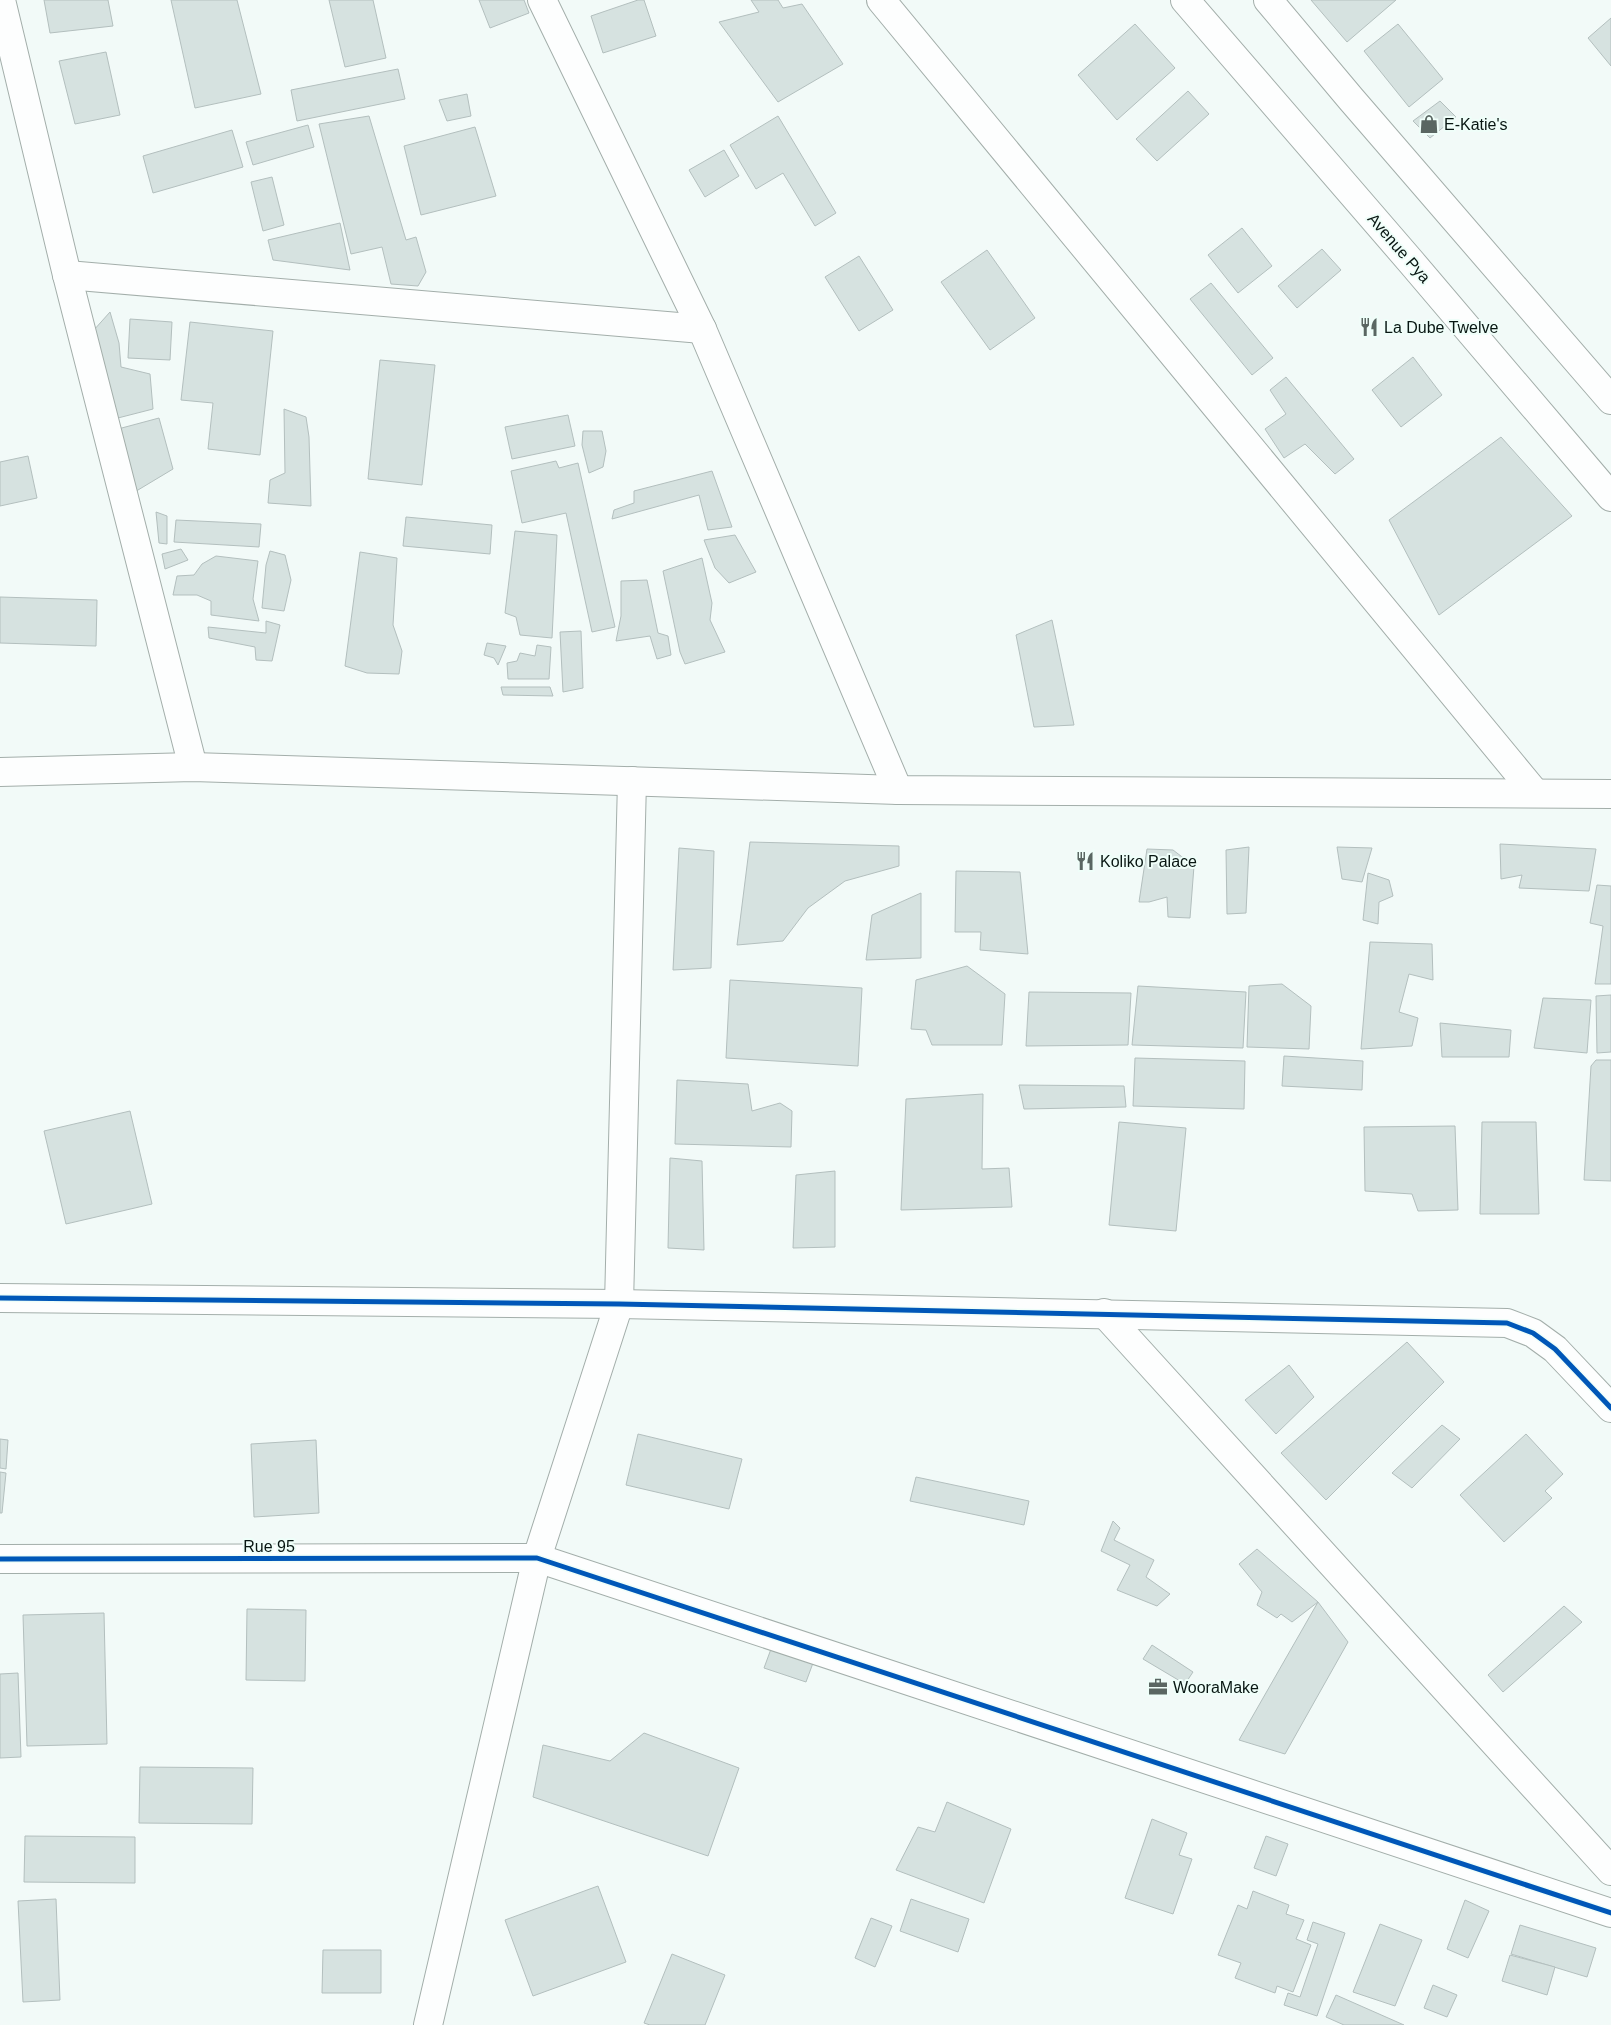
<svg xmlns="http://www.w3.org/2000/svg" width="1611" height="2025" viewBox="0 0 1611 2025" font-family="Arial,sans-serif">
<style>
.building{fill:#d6e2e0;stroke:#b3bfbe}
.lines{fill:none;stroke-linecap:round;stroke-linejoin:round}
.street-casing{stroke:#a3aeaa;stroke-width:30}
.secondary-casing{stroke:#a3aeaa;stroke-width:30}
.street{stroke:#fdfefe;stroke-width:28}
.secondary{stroke:#fdfefe;stroke-width:28}
.cycleway-casing{stroke:#effef9;stroke-width:8}
.cycleway{stroke:#0057b8;stroke-width:5}
.labels{text-anchor:middle;dominant-baseline:central;stroke-width:4;stroke-linejoin:round;paint-order:stroke}
.poi-label{font-size:16px;fill:#081612;stroke:#effef9;text-anchor:start}
.street-label{font-size:16px;fill:#081612;stroke:#effef9}
</style>
<rect width="100%" height="100%" fill="#f2faf8"/>
<g class="building">
<path d="M44 0H108L113 26 50 33Z"/>
<path d="M171 0H237L261 94 195 108Z"/>
<path d="M329 0H373L386 58 345 67Z"/>
<path d="M479 0H524L529 13 490 28Z"/>
<path d="M638 0H644L656 36 603 53 591 16Z"/>
<path d="M751 0H778L783 8 802 4 843 64 778 102 719 22 759 12Z"/>
<path d="M1311 0H1396L1347 42Z"/>
<path d="M1611 18V66L1588 38Z"/>
<path d="M1135 24 1175 68 1117 120 1078 75Z"/>
<path d="M1398 24 1443 79 1409 107 1364 51Z"/>
<path d="M106 52 120 115 75 124 59 61Z"/>
<path d="M398 69 405 99 297 121 291 90Z"/>
<path d="M1188 91 1209 114 1157 161 1136 139Z"/>
<path d="M467 94 471 116 447 121 439 100Z"/>
<path d="M1440 101 1456 117 1430 138 1413 121Z"/>
<path d="M369 116 406 240 416 237 426 272 418 286 391 284 382 247 351 254 319 124Z"/>
<path d="M778 116 836 213 815 226 783 173 756 189 730 145Z"/>
<path d="M308 125 314 147 253 165 246 142Z"/>
<path d="M475 127 496 196 421 215 404 146Z"/>
<path d="M232 130 243 167 153 193 143 156Z"/>
<path d="M724 150 739 176 705 197 689 170Z"/>
<path d="M272 177 284 225 263 231 251 182Z"/>
<path d="M340 223 350 270 273 260 268 240Z"/>
<path d="M1242 228 1272 266 1238 293 1208 255Z"/>
<path d="M1322 249 1341 270 1297 308 1278 286Z"/>
<path d="M987 250 1035 318 990 350 941 282Z"/>
<path d="M859 256 893 310 859 331 825 277Z"/>
<path d="M1211 283 1273 358 1252 375 1190 299Z"/>
<path d="M110 312 119 343 121 367 150 374 153 409 114 419 93 331Z"/>
<path d="M130 319 172 322 170 360 128 358Z"/>
<path d="M190 322 273 331 260 455 208 449 213 403 181 400Z"/>
<path d="M1413 357 1442 395 1401 427 1372 390Z"/>
<path d="M380 360 435 365 422 485 368 479Z"/>
<path d="M1286 377 1354 459 1335 474 1305 444 1284 458 1265 429 1286 414 1270 390Z"/>
<path d="M284 409 306 417 309 437 311 506 268 503 270 480 285 473Z"/>
<path d="M568 415 575 446 512 459 505 427Z"/>
<path d="M159 418 173 469 133 493 118 429Z"/>
<path d="M583 431H602L606 451 603 467 589 473 582 445Z"/>
<path d="M1501 437 1572 516 1439 615 1389 520Z"/>
<path d="M28 456 37 498 0 506V462Z"/>
<path d="M556 461 559 468 578 463 615 627 592 632 566 513 522 523 511 471Z"/>
<path d="M712 471 732 527 708 530 699 495 612 519 614 510 634 503V491Z"/>
<path d="M156 512 167 516V544L159 543Z"/>
<path d="M406 517 492 525 490 554 403 546Z"/>
<path d="M176 520 261 524 259 547 174 542Z"/>
<path d="M515 531 557 535 552 638 520 635 516 617 505 613Z"/>
<path d="M735 535 756 572 729 583 715 568 704 540Z"/>
<path d="M181 549 188 560 165 569 162 554Z"/>
<path d="M270 551 285 555 291 580 284 611 262 608 266 565Z"/>
<path d="M360 552 397 558 393 625 402 651 399 674 367 673 345 666Z"/>
<path d="M216 556 258 561 253 599 259 621 211 615V601L197 595H173L177 576 194 575 202 564Z"/>
<path d="M702 558 712 603 710 620 725 652 685 664 680 652 663 571Z"/>
<path d="M647 580 658 633 668 636 671 655 657 659 650 636 616 641 621 616V581Z"/>
<path d="M0 597 97 600 96 646 0 643Z"/>
<path d="M1052 620 1074 725 1034 727 1016 635Z"/>
<path d="M266 621 280 625 272 661 256 660 255 647 209 638 208 627 266 633Z"/>
<path d="M581 631 583 688 563 692 560 632Z"/>
<path d="M487 643 506 646 498 665 494 658 484 655Z"/>
<path d="M537 645 551 647 549 679H508L507 663 517 661 520 653 535 656Z"/>
<path d="M501 687H550L553 696 503 695Z"/>
<path d="M750 842 899 846V866L845 881 808 908 783 941 737 945Z"/>
<path d="M1500 844 1596 849 1589 891 1519 888 1522 875 1501 879Z"/>
<path d="M1249 847 1246 913 1227 914 1226 850Z"/>
<path d="M1337 847 1372 848 1362 882 1342 879Z"/>
<path d="M679 848 714 851 711 968 673 970Z"/>
<path d="M1147 849 1173 850 1194 866 1190 918 1168 917 1167 897 1149 902H1139Z"/>
<path d="M956 871 1020 872 1028 954 980 950 981 932H955Z"/>
<path d="M1368 873 1389 880 1393 896 1379 902 1378 924 1363 920Z"/>
<path d="M1597 885 1611 886V984H1595L1603 926 1590 923Z"/>
<path d="M921 893V958L866 960 872 915Z"/>
<path d="M1370 942 1432 944 1433 980 1409 974 1399 1012 1418 1018 1412 1046 1361 1049Z"/>
<path d="M967 966 1005 994 1002 1045H932L926 1030 911 1029 916 980Z"/>
<path d="M730 980 862 988 858 1066 726 1058Z"/>
<path d="M1282 984 1311 1006 1309 1049 1247 1047 1249 986Z"/>
<path d="M1138 986 1246 992 1243 1048 1132 1045Z"/>
<path d="M1029 992 1131 993 1128 1045 1026 1046Z"/>
<path d="M1611 995V1052L1597 1053 1596 996Z"/>
<path d="M1543 998 1591 1000 1587 1053 1534 1048Z"/>
<path d="M1440 1023 1511 1030 1509 1057H1442Z"/>
<path d="M1284 1056 1363 1061 1362 1090 1282 1086Z"/>
<path d="M1135 1058 1245 1061 1244 1109 1133 1106Z"/>
<path d="M1596 1060H1611V1181L1584 1180 1591 1066Z"/>
<path d="M677 1080 748 1084 752 1111 780 1103 792 1111 791 1147 675 1144Z"/>
<path d="M1019 1085 1124 1086 1126 1107 1024 1109Z"/>
<path d="M983 1094 982 1169 1009 1168 1012 1207 901 1210 906 1099Z"/>
<path d="M130 1111 152 1204 66 1224 44 1131Z"/>
<path d="M1119 1122 1186 1128 1176 1231 1109 1225Z"/>
<path d="M1482 1122H1536L1539 1214H1480Z"/>
<path d="M1455 1126 1458 1210 1418 1211 1412 1194 1365 1191 1364 1127Z"/>
<path d="M670 1158 702 1161 704 1250 668 1248Z"/>
<path d="M835 1171V1247L793 1248 796 1175Z"/>
<path d="M1407 1342 1444 1382 1326 1500 1281 1453Z"/>
<path d="M1289 1365 1314 1397 1276 1434 1245 1400Z"/>
<path d="M1442 1425 1460 1439 1412 1488 1392 1473Z"/>
<path d="M638 1434 742 1459 729 1509 626 1485Z"/>
<path d="M1526 1434 1563 1474 1545 1491 1552 1498 1504 1542 1460 1495Z"/>
<path d="M0 1439 8 1440 6 1469 0 1468Z"/>
<path d="M316 1440 319 1513 254 1517 251 1444Z"/>
<path d="M0 1472 6 1473 2 1513H0Z"/>
<path d="M916 1477 1029 1501 1024 1525 910 1501Z"/>
<path d="M1113 1521 1120 1528 1114 1540 1154 1560 1146 1577 1170 1594 1157 1606 1117 1590 1130 1565 1101 1551Z"/>
<path d="M1257 1549 1318 1602 1292 1622 1281 1614 1277 1618 1257 1605 1262 1592 1239 1564Z"/>
<path d="M1318 1602 1348 1642 1285 1754 1239 1740Z"/>
<path d="M1564 1606 1582 1622 1503 1692 1488 1675Z"/>
<path d="M247 1609 306 1610 305 1681 246 1680Z"/>
<path d="M104 1613 107 1744 27 1746 23 1615Z"/>
<path d="M1152 1645 1193 1672 1185 1684 1143 1659Z"/>
<path d="M771 1649 813 1663 806 1682 764 1668Z"/>
<path d="M18 1673 21 1757 0 1758V1674Z"/>
<path d="M644 1733 739 1768 708 1856 533 1797 543 1745 610 1761Z"/>
<path d="M140 1767 253 1768 252 1824 139 1823Z"/>
<path d="M947 1802 1011 1829 984 1903 896 1870 918 1827 935 1832Z"/>
<path d="M1152 1819 1187 1833 1179 1855 1192 1859 1173 1914 1125 1898Z"/>
<path d="M25 1836 135 1837V1883L24 1882Z"/>
<path d="M1266 1836 1288 1844 1276 1876 1254 1868Z"/>
<path d="M598 1886 626 1962 533 1996 505 1920Z"/>
<path d="M1253 1891 1289 1905 1286 1914 1304 1920 1296 1939 1311 1945 1293 1992 1277 1986 1275 1993 1235 1978 1241 1963 1218 1955 1238 1905 1247 1909Z"/>
<path d="M56 1899 60 2000 23 2002 18 1901Z"/>
<path d="M911 1899 969 1919 958 1952 900 1931Z"/>
<path d="M1465 1900 1489 1911 1468 1958 1447 1949Z"/>
<path d="M871 1918 892 1926 875 1967 855 1958Z"/>
<path d="M1313 1922 1345 1933 1317 2016 1284 2005 1288 1993 1300 1997 1318 1944 1307 1940Z"/>
<path d="M1380 1924 1422 1940 1395 2006 1353 1992Z"/>
<path d="M1520 1925 1596 1948 1587 1977 1511 1954Z"/>
<path d="M323 1950H381V1993H322Z"/>
<path d="M672 1954 725 1975 705 2025H650L644 2023Z"/>
<path d="M1510 1955 1555 1967 1547 1995 1502 1981Z"/>
<path d="M1433 1985 1457 1995 1447 2017 1424 2008Z"/>
<path d="M1336 1995 1404 2025H1344L1326 2017Z"/>
</g>
<g class="lines">
<g class="street-casing">
<g id="street">
<path d="M1 0 67 275 193 767"/>
<path d="M542 0 702 329 898 790"/>
<path d="M881 0 1535 793"/>
<path d="M67 275 702 329"/>
<path d="M0 772 193 767 898 790 1611 794"/>
<path d="M0 1298 619 1304 1507 1323 1533 1333 1555 1349 1611 1408"/>
<path d="M1104 1313 1611 1871"/>
<path d="M0 1559 537 1558 1611 1913"/>
<path d="M428 2025 537 1558 619 1304 632 781"/>
</g>
</g>
<g class="secondary-casing">
<g id="secondary">
<path d="M1185 0 1412 263 1611 497"/>
<path d="M1268 0 1351 99 1611 400"/>
</g>
</g>
<use href="#street" class="street"/>
<use href="#secondary" class="secondary"/>
<g class="cycleway-casing">
<g id="cycleway">
<path d="M0 1298 619 1304 1507 1323 1533 1333 1555 1349 1611 1408"/>
<path d="M0 1559 537 1558 1611 1913"/>
</g>
</g>
<use href="#cycleway" class="cycleway"/>
</g>
<defs>
<g id="shop-bare" transform="scale(1.5)"><path d="M-5-2.5h2.3a2.7 3.5 0 0 1 5.4 0H5L5.5 6h-11ZM-1.5-2.5h3a1.5 2.3 0 0 0-3 0Z" fill="#5a6662" stroke="#effef9" stroke-width="2.5" paint-order="stroke"/></g>
<g id="restaurant-bare" transform="scale(1.5)"><path d="M-5-6h1v4h1v-4h1v4h1v-4h1v5L-1.5 .5V6h-2V.5L-5-1ZM5-6V6H3V1.5H1.5Q1.5-4 5-6Z" fill="#5a6662" stroke="#effef9" stroke-width="2.5" paint-order="stroke"/></g>
<g id="office-bare" transform="scale(1.5)"><path d="M-6-3h4V-5.5h4V-3h4V5H-6ZM-1-4.5V-3h2v-1.5ZM-6 0V1H6V0Z" fill="#5a6662" stroke="#effef9" stroke-width="2.5" paint-order="stroke"/></g>
</defs>
<g fill-rule="evenodd">
<use href="#shop-bare" x="1429" y="124"/>
<use href="#restaurant-bare" x="1369" y="327"/>
<use href="#restaurant-bare" x="1085" y="861"/>
<use href="#office-bare" x="1158" y="1687"/>
</g>
<g class="labels">
<g class="poi-label">
<text x="1444" y="124">E-Katie's</text>
<text x="1384" y="327">La Dube Twelve</text>
<text x="1100" y="861">Koliko Palace</text>
<text x="1173" y="1687">WooraMake</text>
</g>
<g class="street-label">
<text transform="translate(1399 248) rotate(49)">Avenue Pya</text>
<text x="269" y="1546">Rue 95</text>
</g>
</g>
</svg>
